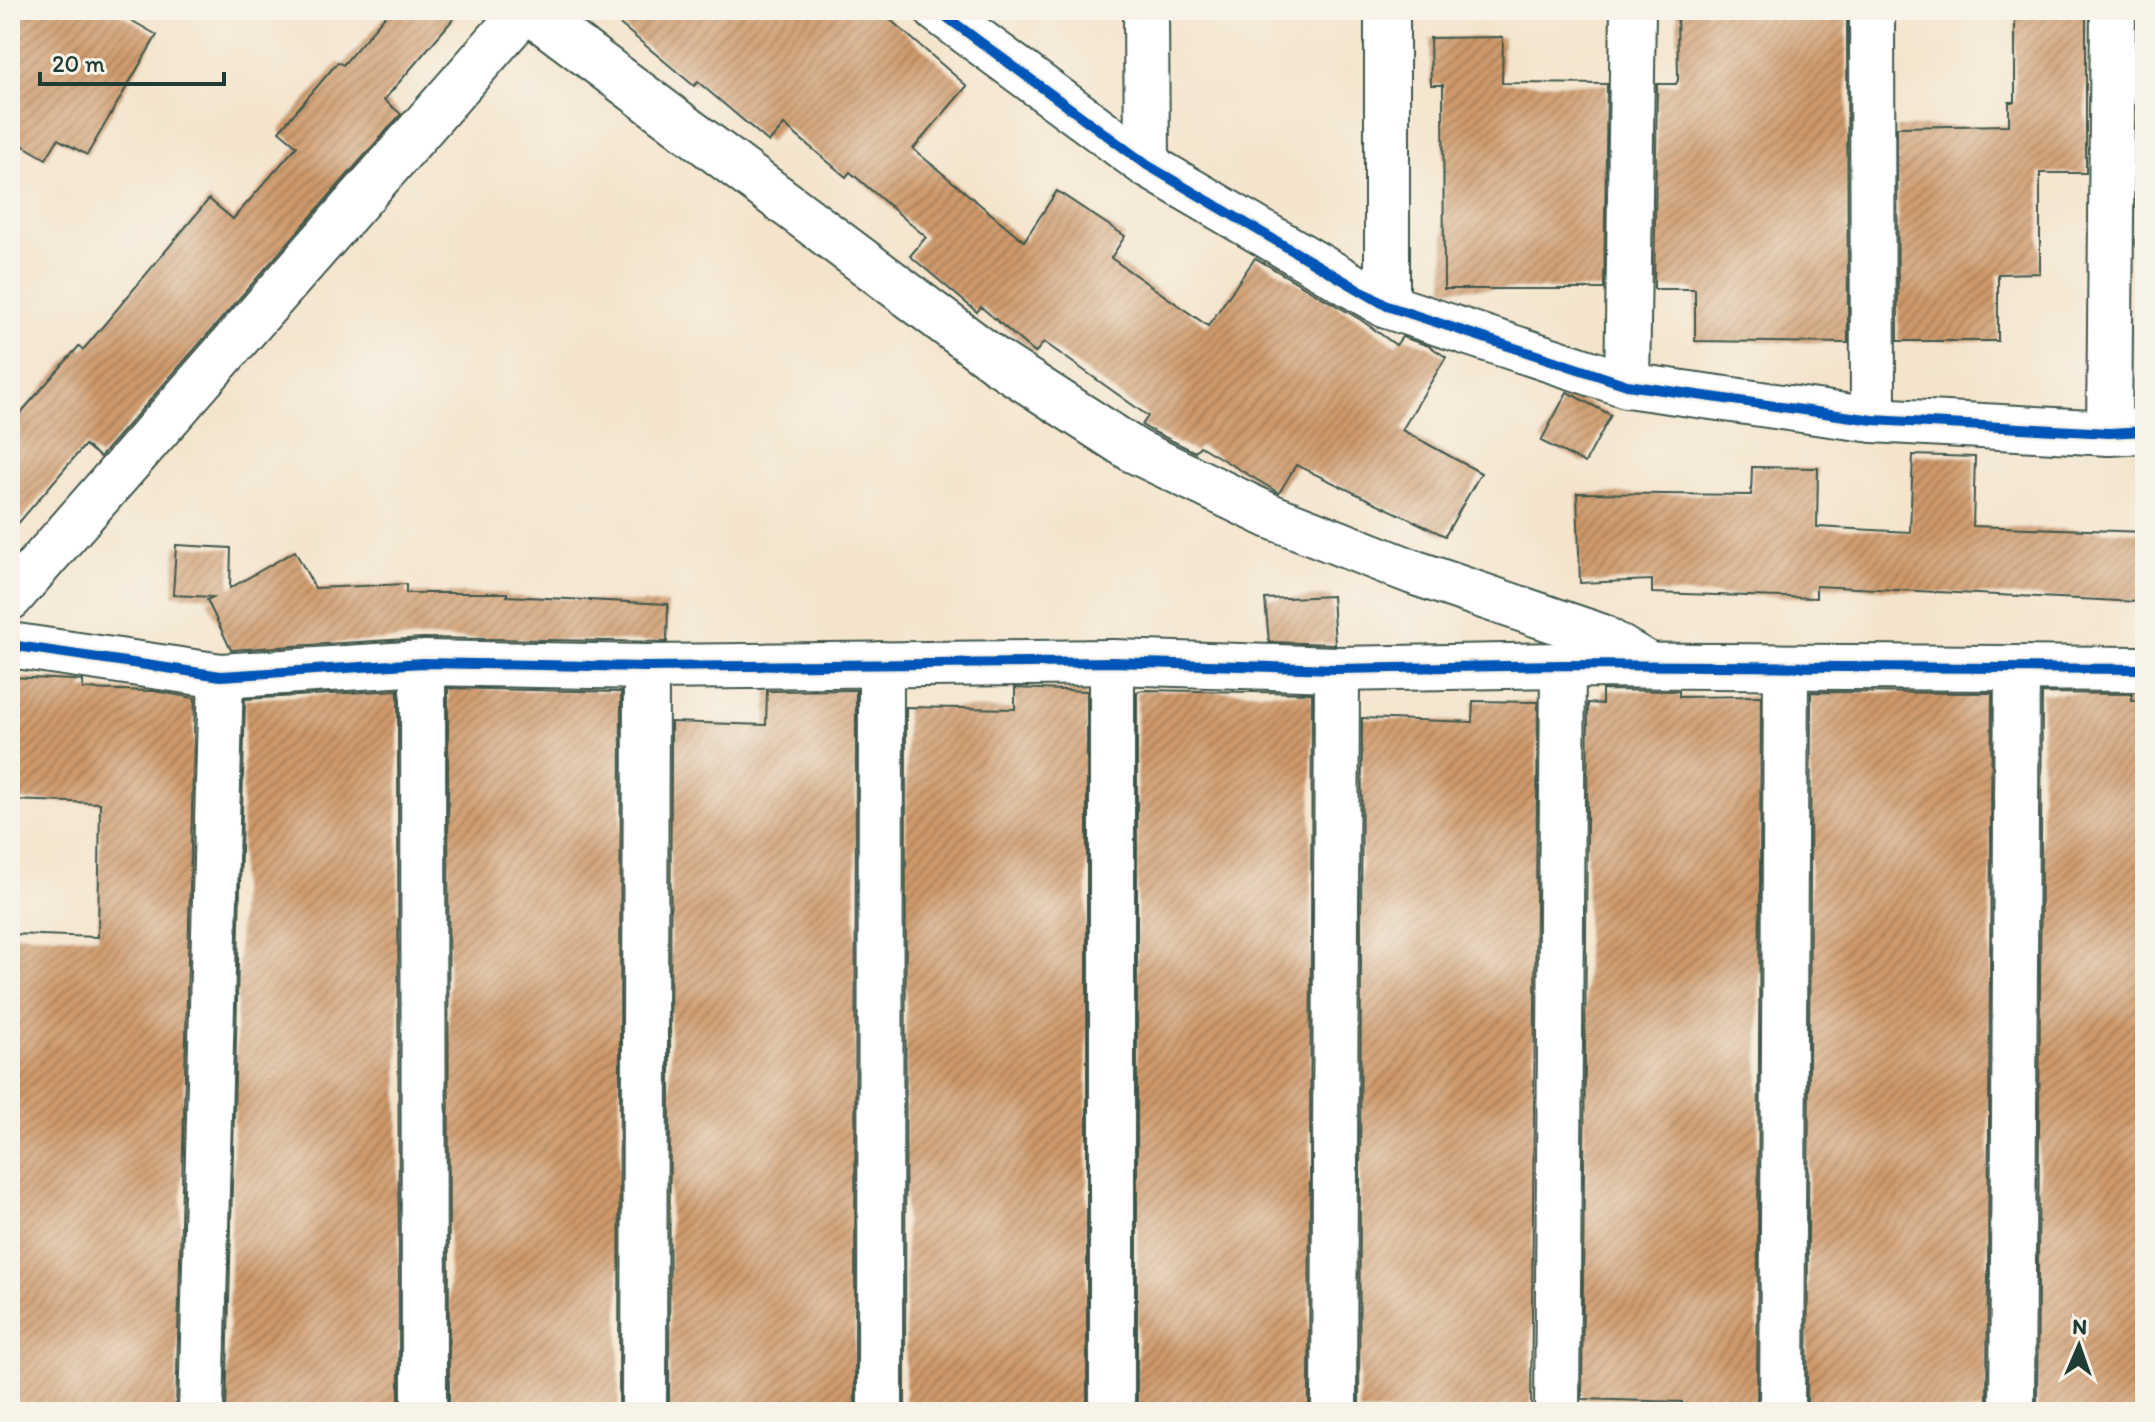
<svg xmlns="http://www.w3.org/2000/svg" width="2155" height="1422" viewBox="0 0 2155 1422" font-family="Itim,sans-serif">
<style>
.building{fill:url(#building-hatch)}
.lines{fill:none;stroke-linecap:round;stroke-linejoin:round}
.street-casing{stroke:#3f564b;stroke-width:48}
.street{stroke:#fff;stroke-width:44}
.cycleway-casing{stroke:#f7f3e8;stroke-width:15}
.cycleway{stroke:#0057b8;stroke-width:10}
</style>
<defs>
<pattern id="building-hatch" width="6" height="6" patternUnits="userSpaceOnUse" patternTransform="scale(2)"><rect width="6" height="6" fill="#ce996a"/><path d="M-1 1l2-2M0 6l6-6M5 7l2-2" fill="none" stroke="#a77e58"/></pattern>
</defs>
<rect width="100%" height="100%" fill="#f7f3e8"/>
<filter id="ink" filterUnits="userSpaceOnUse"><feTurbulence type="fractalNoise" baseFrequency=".0125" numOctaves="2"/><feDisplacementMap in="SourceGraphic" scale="16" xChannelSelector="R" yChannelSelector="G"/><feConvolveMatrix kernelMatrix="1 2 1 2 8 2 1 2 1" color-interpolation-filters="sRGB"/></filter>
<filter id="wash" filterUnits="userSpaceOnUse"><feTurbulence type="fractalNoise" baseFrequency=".006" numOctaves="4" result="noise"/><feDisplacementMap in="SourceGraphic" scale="32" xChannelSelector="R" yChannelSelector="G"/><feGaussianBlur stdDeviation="1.8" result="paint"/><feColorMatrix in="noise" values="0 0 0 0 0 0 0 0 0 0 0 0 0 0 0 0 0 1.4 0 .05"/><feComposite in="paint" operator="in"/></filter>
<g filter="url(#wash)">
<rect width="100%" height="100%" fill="#f4e4cc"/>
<g id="blocks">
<g class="building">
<path d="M10 10H113L157 35 87 155 58 139 46 159 10 138Z"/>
<path d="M390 10H461L384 100 401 114 100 457 85 445 10 533V425L79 346 83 350 209 199 233 219 297 146 279 131 338 62 343 65Z"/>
<path d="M603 10H879L967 86 913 149 1024 241 1057 191 1125 236 1111 258 1208 326 1255 258 1361 320 1396 345 1402 337 1429 346 1446 357 1402 430 1481 473 1445 536 1296 465 1279 493 1200 446 1195 452 1150 430 1142 425 1148 416 1044 342 1035 353 981 307 977 312 910 256 926 237 850 172 846 177 784 125 769 142 698 82 694 86Z"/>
<path d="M1677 10H1847L1848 343 1695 341V289H1654L1657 84H1676L1678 80Z"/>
<path d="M2015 10H2086V173H2040V273L1998 274V341H1898L1897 127 2009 125V102H2015Z"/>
<path d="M1503 37 1502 83 1607 84 1604 289H1444L1443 85H1431L1430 38Z"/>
<path d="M1567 392 1611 415 1585 463 1541 441Z"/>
<path d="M1913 455 1975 457 1973 526 2145 532 2139 602 1816 586V598L1652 593V580L1580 583 1577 493 1751 495 1752 467 1818 468 1817 527 1910 532Z"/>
<path d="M176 545 231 548 230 588 295 551 315 588 406 584V593H507V596L668 604 667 642 423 638 231 650 207 600 213 597 173 595Z"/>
<path d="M1332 596 1335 644 1269 642 1265 599Z"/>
<path d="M10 677 73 680 83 681V689L154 691 195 698 176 1412H10V934L98 937 100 803 10 800Z"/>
<path d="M448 688 621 692 619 1412H449Z"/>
<path d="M1015 688 1087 691V1412H905L906 707 1015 709Z"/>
<path d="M398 690 399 1412H226L245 699Z"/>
<path d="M856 690 855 1412H669L671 722 766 725 767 691Z"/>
<path d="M1143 690 1312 693 1309 1412H1137V692Z"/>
<path d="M1602 690 1679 691V697L1761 696 1757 1412H1682V1402L1582 1399 1588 703 1602 704Z"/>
<path d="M1811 692 1992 693 1987 1412H1807Z"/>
<path d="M2042 693 2132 694V701H2145V1412H2037Z"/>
<path d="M1473 701 1538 702 1531 1412H1359L1362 718 1472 722Z"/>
</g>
</g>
</g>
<g filter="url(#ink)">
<use href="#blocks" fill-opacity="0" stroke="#3f564b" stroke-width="2"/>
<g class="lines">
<g class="street-casing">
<g id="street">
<path d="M528 10 996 361 1135 451 1270 516 1413 572 1600 636 1647 664"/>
<path d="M937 10 1147 165 1387 306 1627 385 1873 420 2109 433 2145 431"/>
<path d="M1146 10 1147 165"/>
<path d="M1387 10V306"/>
<path d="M1872 10 1873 420"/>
<path d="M1627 385 1633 10"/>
<path d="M2109 433 2113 10"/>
<path d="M10 598 525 10"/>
<path d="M10 645 221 676 423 663 646 667 1112 662 1337 669 1563 665 2145 669"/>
<path d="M1112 662V1412"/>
<path d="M423 663 424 1412"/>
<path d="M201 1412 221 676"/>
<path d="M644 1412 646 667"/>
<path d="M880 1412 881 664"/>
<path d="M1334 1412 1337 669"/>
<path d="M1557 1412 1563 665"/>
<path d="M1782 1412 1786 667"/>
<path d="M2012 1412 2017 670"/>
</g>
</g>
<use href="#street" class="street"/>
<g class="cycleway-casing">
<g id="cycleway">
<path d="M937 10 1147 165 1387 306 1627 385 1873 420 2109 433 2145 431"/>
<path d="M10 645 221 676 423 663 646 667 1112 662 1337 669 1563 665 2145 669"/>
</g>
</g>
<use href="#cycleway" class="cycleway"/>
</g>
</g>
<rect width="2155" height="1422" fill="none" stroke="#f7f3e8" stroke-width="40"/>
<g transform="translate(2079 1346) rotate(2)" stroke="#f7f3e8" stroke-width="6" paint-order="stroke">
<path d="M0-6L14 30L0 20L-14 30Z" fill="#1f3d34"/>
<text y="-12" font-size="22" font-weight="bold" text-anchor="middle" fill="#1f3d34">N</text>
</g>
<path d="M40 72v12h184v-12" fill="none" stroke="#1f3d34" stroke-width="4"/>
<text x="52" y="72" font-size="24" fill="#1f3d34" stroke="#f7f3e8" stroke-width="6" paint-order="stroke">20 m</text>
</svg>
